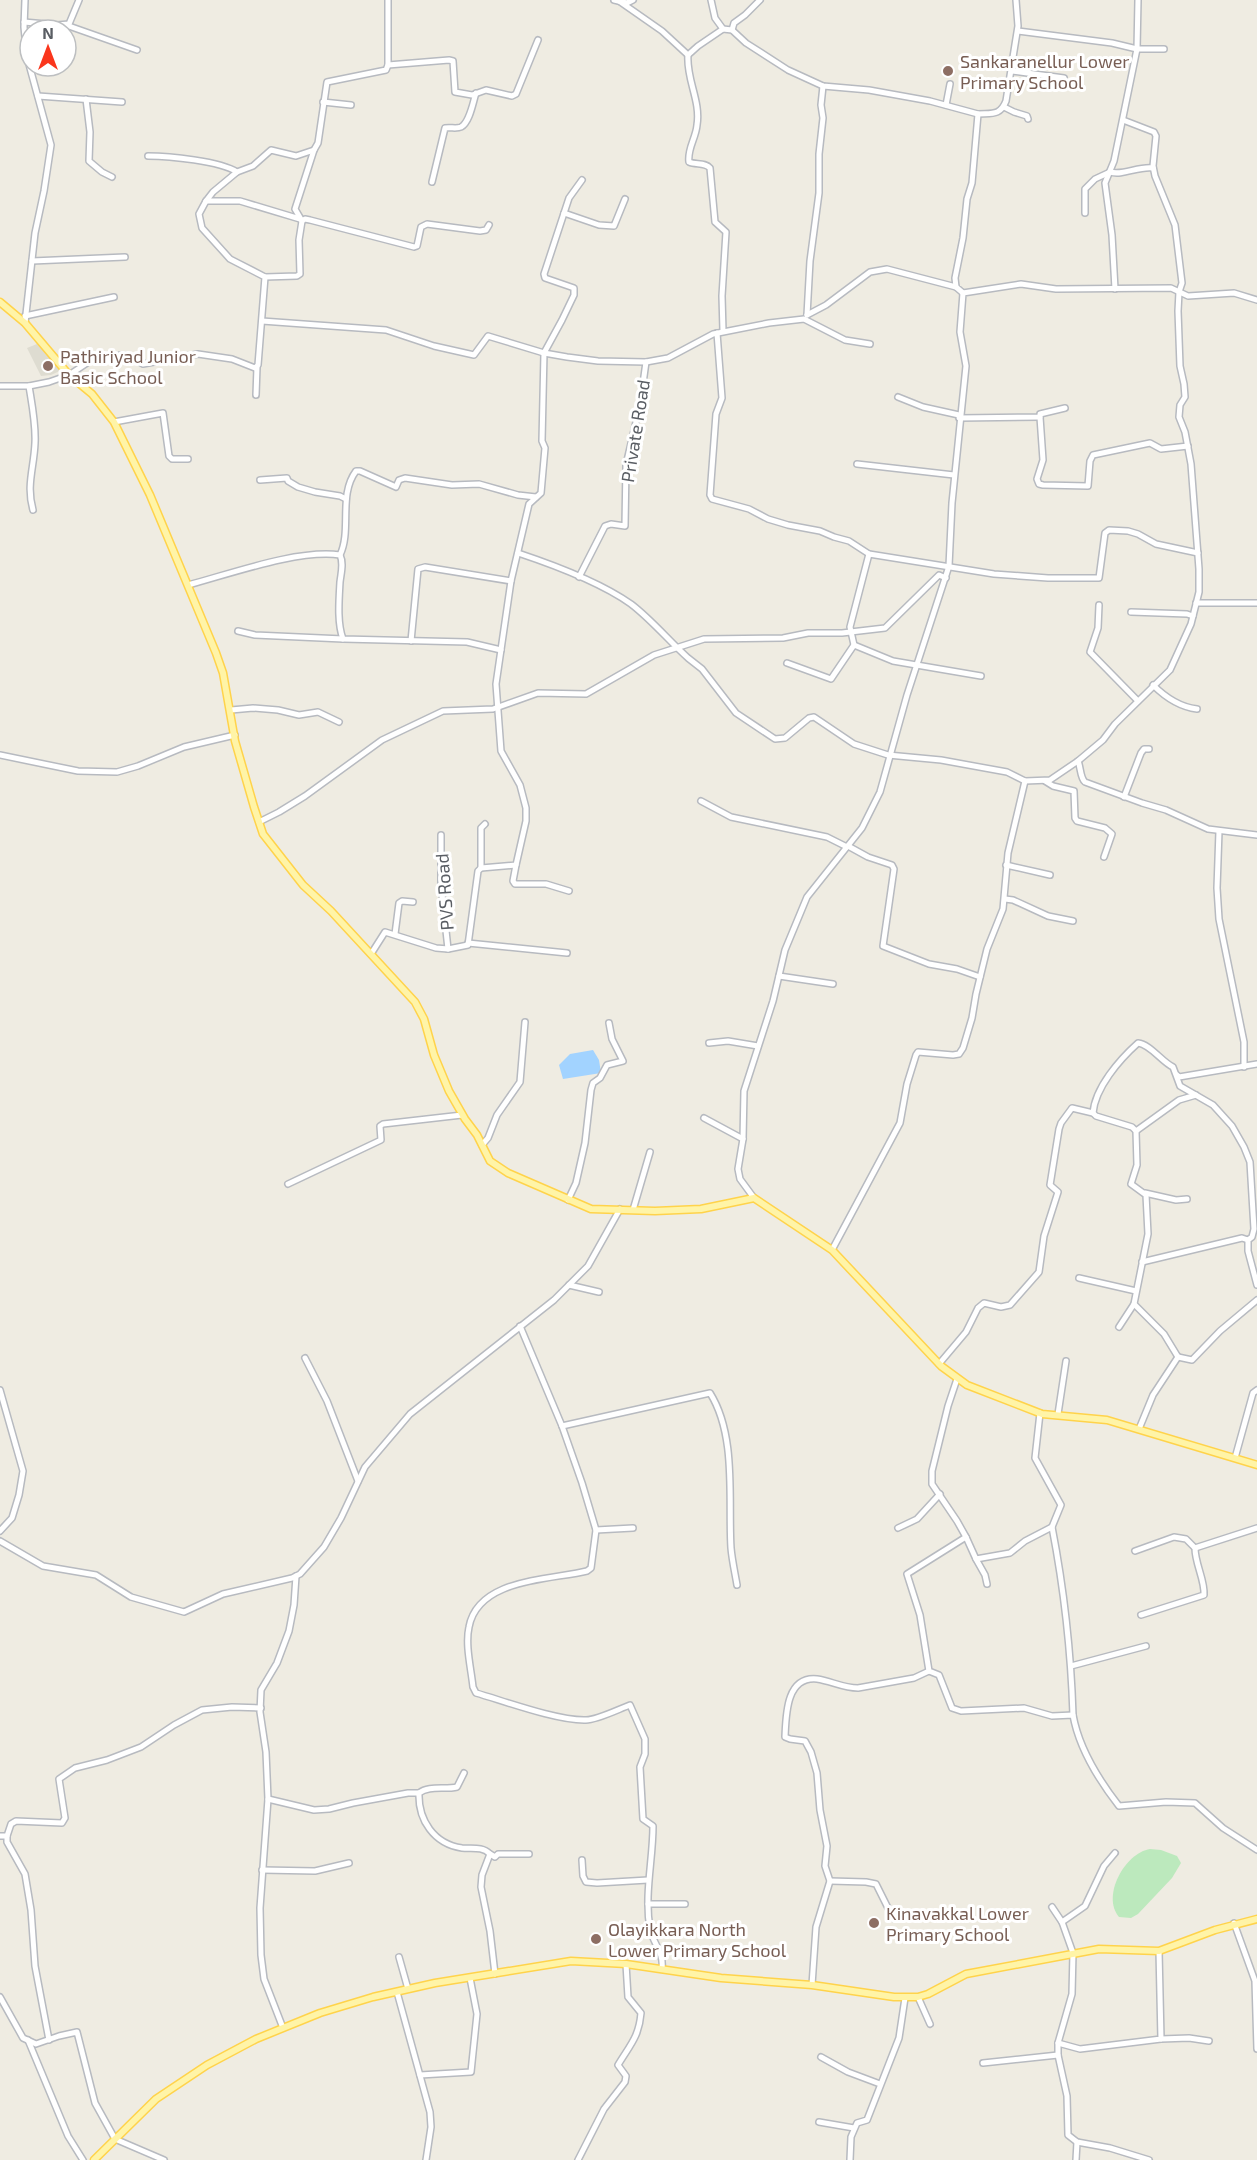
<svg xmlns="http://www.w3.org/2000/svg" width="1257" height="2160" viewBox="0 0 1257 2160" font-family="'Exo 2',sans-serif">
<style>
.education{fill:#dedcd1}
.green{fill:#bce9bd}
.water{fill:#a2d3ff}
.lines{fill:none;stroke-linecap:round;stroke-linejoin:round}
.minor-casing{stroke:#b7bac0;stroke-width:8}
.major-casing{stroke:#ffd34b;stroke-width:9}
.minor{stroke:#fff;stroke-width:5}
.major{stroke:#fff4a7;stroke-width:6}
.education-dot{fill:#8d6e63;stroke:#fff;stroke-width:2}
.labels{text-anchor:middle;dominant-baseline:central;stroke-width:6;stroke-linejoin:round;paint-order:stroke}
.education-label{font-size:18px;fill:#785e54;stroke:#fff;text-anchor:start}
.street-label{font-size:18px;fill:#5a5e64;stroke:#fff}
</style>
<rect width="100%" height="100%" fill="#efece2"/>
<path class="education" d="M37 344 62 370 51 375 41 376 27 348Z"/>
<path class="green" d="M1150 1849 1161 1850 1177 1856 1181 1863 1172 1878 1138 1914 1131 1918 1119 1917C1101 1896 1125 1853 1150 1849Z"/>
<path class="water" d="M593 1050 599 1060 601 1073 563 1079 559 1065 570 1054Z"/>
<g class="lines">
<g class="minor-casing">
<g id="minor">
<path d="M25 0 24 27 27 57 51 145 44 191 35 233 25 323"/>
<path d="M614 0 627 3 633 0"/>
<path d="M711 0 715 18 723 29 732 30 746 43 788 70 823 86 869 90 930 101 978 114 972 183 967 199 963 238 955 278 956 287 963 293"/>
<path d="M1138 0 1137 49H1164"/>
<path d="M619 1 662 31 688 55 698 46 723 29"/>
<path d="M24 22 57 25 69 24 79 0"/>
<path d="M66 25 137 50"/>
<path d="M732 30 734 23 745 15 760 0"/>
<path d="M1018 31 1112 43 1137 49 1114 161 1105 183 1112 235 1115 289"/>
<path d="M688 55C686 79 701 101 697 125 696 138 687 149 689 162 696 165 705 162 710 168L715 222 726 232 722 296 723 331"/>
<path d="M388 65 449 60 453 61 455 92 472 95 486 90 512 96 516 94 538 40"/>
<path d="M1012 71 1064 78"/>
<path d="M38 96 122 102"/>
<path d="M86 99 90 132 89 161 102 172 112 177"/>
<path d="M323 102 351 105"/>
<path d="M946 105 950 84"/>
<path d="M1004 107 1014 112 1027 116 1028 119"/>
<path d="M978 114C992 113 1000 116 1006 101L1018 26 1016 0"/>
<path d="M148 156C169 156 220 161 237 172L213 192 206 201H240L300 219"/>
<path d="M237 172 253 166 271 150 296 156 314 150 318 143 327 82 386 70 388 65V0"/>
<path d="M432 182 445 128C450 127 457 129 461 127 470 122 473 102 476 93"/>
<path d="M564 213 599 225 614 226 625 199"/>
<path d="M1085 213V189L1095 179 1110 172C1123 176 1138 166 1153 168"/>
<path d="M302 221 305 219 310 220 414 247 417 246 421 227 427 224 480 231 486 230 489 225"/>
<path d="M32 261 125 257"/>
<path d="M265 277 297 276 300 274 299 240 302 221 295 209 314 150"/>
<path d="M807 315 810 261 819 193V154L823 118 821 105 823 86"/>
<path d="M807 315 826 305 870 272 887 269 956 287"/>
<path d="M25 316 114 297"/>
<path d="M262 321 386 330 434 346 474 355 488 336 544 353 567 357 598 361 646 362 668 358 713 334 769 323 804 319 845 340 870 344"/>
<path d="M717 333 722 398 716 414 710 495 712 499 749 509 768 519 788 525 820 531 834 537 849 541 869 554 994 574 1048 578H1099L1105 533 1109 530 1128 531 1138 534 1156 544 1198 553"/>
<path d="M0 386H29L49 382 69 375 90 361 121 355H127L143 364 198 354 232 359 255 368 258 365 265 277 230 259 202 228 199 214 206 201"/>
<path d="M29 386C32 405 36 424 35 443 34 468 26 485 33 510"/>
<path d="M256 395 257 367"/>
<path d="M898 397 923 407 959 415"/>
<path d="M1040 417 1043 460 1037 479 1039 484 1043 485 1088 486 1090 461 1093 455 1150 443 1161 449 1188 446"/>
<path d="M959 418 1040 417V414L1065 408"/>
<path d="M114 422 163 413 169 456 172 459H188"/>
<path d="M857 464 954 475"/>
<path d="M260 480 287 478 288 481 298 487 315 492 340 496 346 499"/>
<path d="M518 553C554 565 600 582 631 604 652 620 669 641 688 658L702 669 736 713 775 739 785 738 809 718 814 717 854 744 888 755 941 760 1007 772 1025 781 1050 780 1078 761 1103 740 1115 724 1170 670 1191 624 1199 592V569L1191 464 1185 432 1179 417 1180 405 1185 397 1184 384 1180 366 1178 311 1179 292 1182 283 1175 225 1155 176 1153 166 1156 136 1154 132 1123 120"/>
<path d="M340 555C352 530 338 495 356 471H360L396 487 399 480 405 478 452 485 479 484 518 495 536 497"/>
<path d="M579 577 605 526 611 524 625 526 626 465 640 405 646 362"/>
<path d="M188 585C230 574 298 549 340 555 344 563 341 573 340 582 339 600 337 623 343 639L467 642 501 650"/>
<path d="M1196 603H1257"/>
<path d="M1099 605 1098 628 1090 652 1138 701"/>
<path d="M1131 612 1187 614 1193 616"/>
<path d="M238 631 255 635 343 639"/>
<path d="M411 641 418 569 425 567 511 581"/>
<path d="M854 645 893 661 981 676"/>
<path d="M787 663 831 679 854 645 850 627 869 554"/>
<path d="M1153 685C1165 697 1180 707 1197 709"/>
<path d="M231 710 253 708 278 710 299 715 318 712 339 722"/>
<path d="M0 755 78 771 117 772 138 766 184 747 235 735"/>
<path d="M1078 761C1081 768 1080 778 1085 782L1142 803 1166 810 1208 829 1257 835"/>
<path d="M1045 781 1053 786 1074 791 1075 818 1077 821 1105 828 1112 834 1104 857"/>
<path d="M1124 797 1141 753 1144 749H1149"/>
<path d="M701 801 731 817 827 837 847 847"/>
<path d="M259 822 279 812 305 796 382 740 443 711 493 709 538 693 586 694 654 655 704 639 783 638 808 633H842L885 628 939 575 946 578"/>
<path d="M1219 831 1217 888 1219 919 1244 1042V1067"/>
<path d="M441 835V885L448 949"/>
<path d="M848 846 868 857 892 865 894 869 883 946 929 964 957 969 980 977"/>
<path d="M516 865 513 881 515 884H546L569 891"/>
<path d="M1006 865 1050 875"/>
<path d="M481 868V828L485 824"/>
<path d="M1005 899 1013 900 1048 916 1073 921"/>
<path d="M395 934 399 903 402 901 413 902"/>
<path d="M468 943 567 953"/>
<path d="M371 954 385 932 436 948 448 949 468 945 478 871 481 868 516 865 526 821V808L520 785 501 751 496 684 511 581 529 504 541 493 545 448 542 441 544 353 562 320 574 295V288L545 278 544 274 569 198 582 180"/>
<path d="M779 976 833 984"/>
<path d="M709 1043 728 1041 758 1046"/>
<path d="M1177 1075 1179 1077 1257 1064"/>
<path d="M704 1118 743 1139"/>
<path d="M1136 1131 1179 1100 1196 1095"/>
<path d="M482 1145 488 1138 497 1115 520 1082 525 1022"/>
<path d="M288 1184 381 1140 380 1126 383 1124 462 1115"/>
<path d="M1145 1193 1176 1200 1187 1199"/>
<path d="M754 1198 740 1179 738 1169 743 1139 744 1091 773 1001 785 950 807 897 862 828 880 792 907 695 949 566 952 503 966 366 960 332 963 293 1021 284 1056 289 1171 288 1188 296 1234 293 1257 300"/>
<path d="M568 1200 576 1183 585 1143 591 1090 593 1083 600 1078 607 1065 623 1061 612 1039 609 1023"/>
<path d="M633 1210 650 1152"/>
<path d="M832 1250 900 1123 907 1084 916 1055 918 1052 953 1055 959 1054 963 1048 972 1018 976 994 987 949 1003 909 1008 853 1025 781"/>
<path d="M1142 1262 1242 1238 1248 1240"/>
<path d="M1079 1278 1136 1291"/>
<path d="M569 1285 599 1292"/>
<path d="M520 1326 562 1426 582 1483 596 1530 591 1568 587 1571C551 1580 478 1578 469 1627 465 1645 471 1668 473 1687L476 1693C504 1701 558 1721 586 1720 597 1720 619 1709 630 1705L645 1739V1754L640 1767 643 1819 653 1826C653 1860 644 1894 650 1929 653 1943 664 1953 662 1968"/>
<path d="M1119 1327 1134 1304"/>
<path d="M1178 1357 1164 1334 1134 1304 1148 1234 1146 1195 1131 1184 1137 1165 1136 1131 1132 1127 1096 1116 1093 1113C1095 1088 1119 1060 1138 1043 1150 1044 1162 1062 1173 1067L1180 1086 1213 1105 1232 1126 1244 1147 1250 1162 1254 1229 1252 1237 1248 1240V1251L1257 1285"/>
<path d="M1178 1357 1192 1360 1220 1331 1257 1300"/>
<path d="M305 1358 327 1401 358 1481"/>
<path d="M939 1364 966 1332 978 1308 984 1303 1001 1307 1010 1305 1039 1272 1044 1236 1058 1192 1050 1185 1059 1129 1061 1123 1072 1108 1093 1113"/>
<path d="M957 1379 948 1406 932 1471V1484L957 1521 966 1537"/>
<path d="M0 1390 23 1471 19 1495 12 1518 0 1531"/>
<path d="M1040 1413 1035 1458 1061 1505 1052 1527 1025 1541 1010 1553 976 1559 966 1537 907 1574 920 1615 929 1671 939 1675 952 1708 961 1711 1024 1708 1052 1716 1073 1715C1079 1749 1098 1779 1119 1806L1166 1802 1195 1803 1223 1828 1257 1850"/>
<path d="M1058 1414 1066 1361"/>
<path d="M562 1426 710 1393C737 1436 728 1500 731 1548 732 1560 735 1573 737 1585"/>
<path d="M1139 1429 1153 1395 1178 1357"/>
<path d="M1235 1458 1253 1393 1257 1390"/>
<path d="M1052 1527C1064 1589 1071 1652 1073 1715"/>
<path d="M898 1528 917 1519 940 1494"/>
<path d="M596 1530 633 1528"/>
<path d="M0 1541 43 1566 96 1575 131 1597 184 1612 223 1594 292 1578 300 1574 324 1547 341 1518 365 1467 410 1414 554 1300 588 1266 620 1209"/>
<path d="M1195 1548 1257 1528"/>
<path d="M1135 1551 1174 1537 1186 1539 1195 1548C1195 1564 1205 1580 1204 1595L1141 1615"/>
<path d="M976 1559 985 1575 987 1584"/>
<path d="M1071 1666 1146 1646"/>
<path d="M464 1773 457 1787C445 1790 429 1785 419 1793 418 1820 434 1844 462 1848 472 1849 482 1846 490 1854L482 1875 481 1887 490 1931 495 1974"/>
<path d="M268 1799 314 1810 329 1809 353 1803 408 1793H419"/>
<path d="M0 1836H7L11 1824 16 1821 62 1823 65 1818 59 1779 75 1768 107 1760 141 1747 174 1725 202 1710 232 1707 261 1708"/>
<path d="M7 1836V1842L25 1874 31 1910 35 1966 49 2040"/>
<path d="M490 1854 495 1857 498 1854H529"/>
<path d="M582 1860 583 1876 586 1882 597 1883 648 1880"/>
<path d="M262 1870 315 1871 349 1863"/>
<path d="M830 1881 866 1882 876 1884 893 1918"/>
<path d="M648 1904H685"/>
<path d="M1052 1907 1062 1922 1073 1953 1072 1994 1058 2043V2055L1067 2096 1068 2135 1077 2142 1110 2148 1149 2160"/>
<path d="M1062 1922 1085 1906 1104 1866 1115 1853"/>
<path d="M1234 1923 1255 1981 1257 2049"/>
<path d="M399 1957 408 1989"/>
<path d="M812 1985 816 1927 830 1881 825 1866 827 1846 820 1810 817 1773 811 1752 805 1741 790 1739 785 1737C786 1715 786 1676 817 1679 831 1681 843 1688 858 1688L914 1678 929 1671"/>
<path d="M397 1992 430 2112 431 2127 426 2160"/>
<path d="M0 1997 23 2038 36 2044 59 2036 77 2032 95 2103 115 2139 164 2160"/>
<path d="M918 1997 930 2024"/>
<path d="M283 2028 264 1979 261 1955 260 1908 268 1799 266 1752 260 1712 261 1690 277 1663 289 1631 294 1605 296 1576"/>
<path d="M1161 2039 1189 2038 1209 2041"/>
<path d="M28 2040 68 2136 83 2160"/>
<path d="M1058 2043 1080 2049 1161 2039 1159 1951"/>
<path d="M821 2057 848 2072 880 2084"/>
<path d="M983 2063 1058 2055"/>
<path d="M420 2075 471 2072 477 2014 470 1978"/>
<path d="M819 2122 854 2128"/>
<path d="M578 2160 604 2109 625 2082 626 2076 618 2065C630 2045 639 2037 641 2013L628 1997 626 1964"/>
<path d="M850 2160 851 2137 857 2123 867 2120 899 2038 905 1998"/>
<path d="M1076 2160 1077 2142"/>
</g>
</g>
<g class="major-casing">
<g id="major">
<path d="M0 302 25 323 69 375 92 394 114 422 150 495 216 653 223 673 235 741 254 807 263 834 303 885 331 911 415 1002 424 1019 434 1055 449 1091 465 1119 477 1135 490 1161 508 1173 591 1209 655 1211 701 1209 754 1198 832 1250 941 1366 967 1385 1042 1414 1107 1420 1257 1465"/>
<path d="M94 2160 156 2099 207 2065 256 2039 320 2013 373 1997 435 1983 571 1961 626 1964 721 1978 812 1985 894 1997H918L928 1994 966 1974 1099 1949 1159 1951 1215 1930 1257 1919"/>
</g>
</g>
<use href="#minor" class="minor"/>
<use href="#major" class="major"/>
</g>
<g class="education-dot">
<circle cx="948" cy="71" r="6"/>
<circle cx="48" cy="366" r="6"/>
<circle cx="874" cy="1923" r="6"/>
<circle cx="596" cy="1939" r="6"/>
</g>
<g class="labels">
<g class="education-label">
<text x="960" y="61">Sankaranellur Lower<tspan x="960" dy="21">Primary School</tspan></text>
<text x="60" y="356">Pathiriyad Junior<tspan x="60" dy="21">Basic School</tspan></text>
<text x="886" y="1913">Kinavakkal Lower<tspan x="886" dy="21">Primary School</tspan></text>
<text x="608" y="1929">Olayikkara North<tspan x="608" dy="21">Lower Primary School</tspan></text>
</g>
<g class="street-label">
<text transform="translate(635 431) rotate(-81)">Private Road</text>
<text transform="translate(444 892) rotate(-94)">PVS Road</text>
</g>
</g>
<g transform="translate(48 48)"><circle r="28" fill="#ffffff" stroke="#bdbfc1" stroke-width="1.5"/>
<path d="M0-4.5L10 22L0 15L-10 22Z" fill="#fa361c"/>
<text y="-9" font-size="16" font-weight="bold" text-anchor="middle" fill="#5a5e64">N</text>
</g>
</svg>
